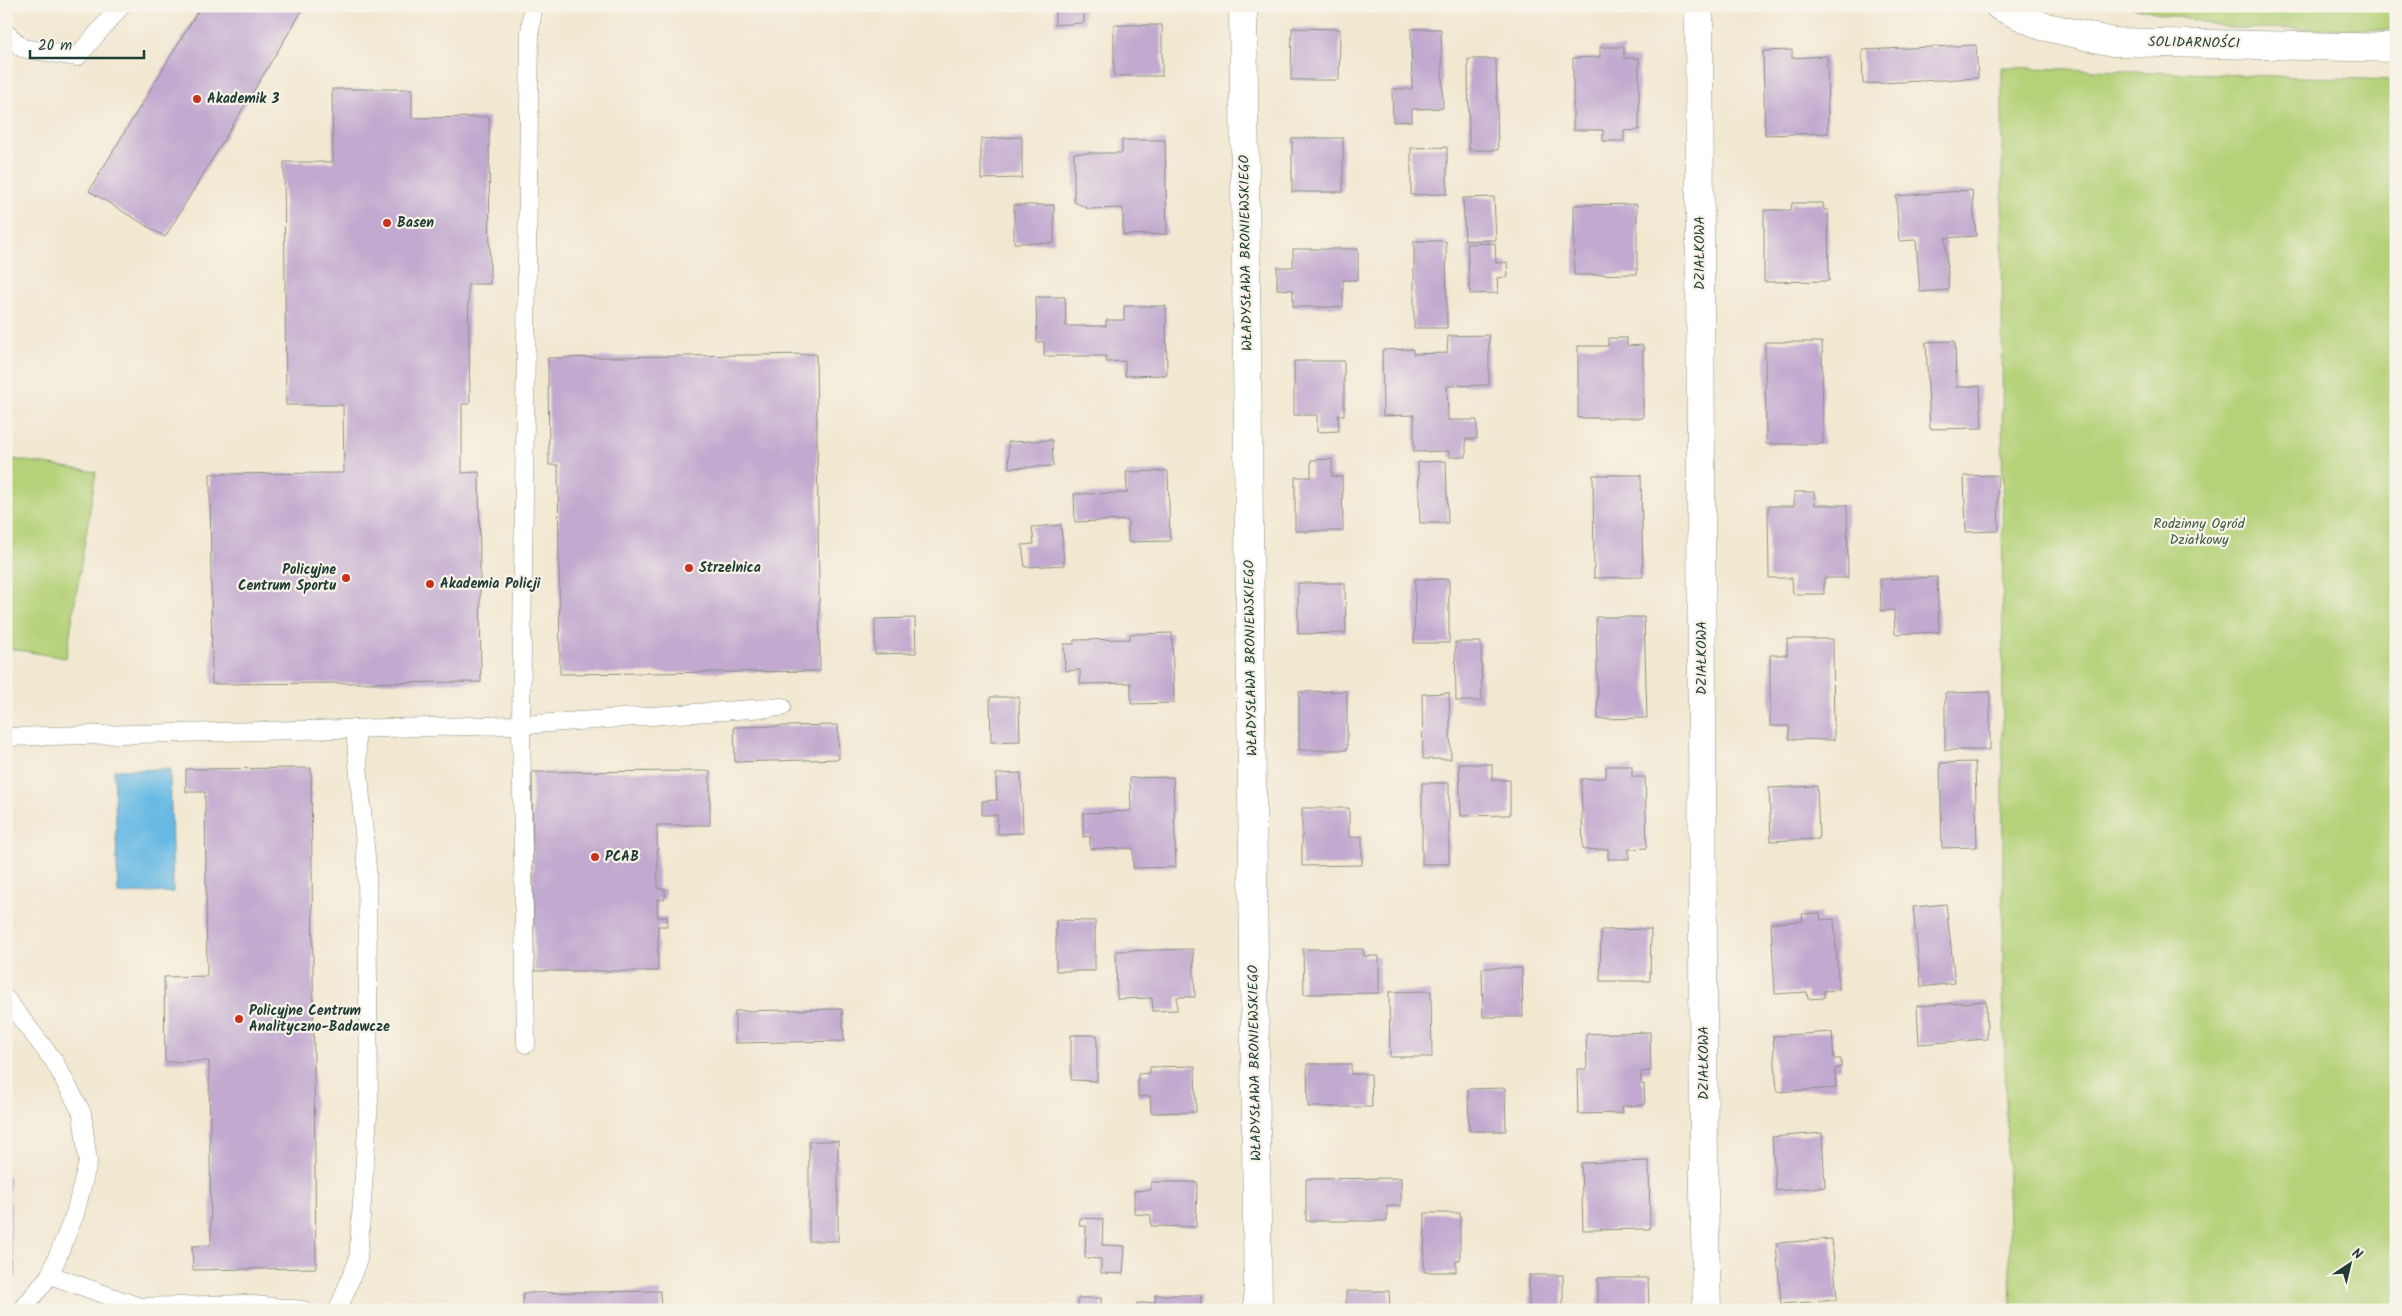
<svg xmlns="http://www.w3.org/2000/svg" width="2402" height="1316" viewBox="0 0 2402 1316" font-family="Kalam,sans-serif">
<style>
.green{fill:#b5d279;stroke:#6a8856}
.water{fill:#68b9e4;stroke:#447b8c}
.building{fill:#c1a9cf}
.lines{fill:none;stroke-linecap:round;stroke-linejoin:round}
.lane-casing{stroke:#889282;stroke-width:19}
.street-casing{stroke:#889282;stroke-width:29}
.lane{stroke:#fff;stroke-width:18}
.street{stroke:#fff;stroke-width:28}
.poi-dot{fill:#c8321e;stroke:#f7f3e8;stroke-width:2}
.labels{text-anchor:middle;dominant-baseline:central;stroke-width:4.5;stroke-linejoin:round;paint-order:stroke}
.street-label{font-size:14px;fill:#1f3d34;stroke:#f7f3e8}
.poi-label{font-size:14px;font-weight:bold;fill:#1f3d34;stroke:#f7f3e8;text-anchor:start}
.park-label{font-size:14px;fill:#3d5b42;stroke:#f7f3e8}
</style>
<rect width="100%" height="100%" fill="#f7f3e8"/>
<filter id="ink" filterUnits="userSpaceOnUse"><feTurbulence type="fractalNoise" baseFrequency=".02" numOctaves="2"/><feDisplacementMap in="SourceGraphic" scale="10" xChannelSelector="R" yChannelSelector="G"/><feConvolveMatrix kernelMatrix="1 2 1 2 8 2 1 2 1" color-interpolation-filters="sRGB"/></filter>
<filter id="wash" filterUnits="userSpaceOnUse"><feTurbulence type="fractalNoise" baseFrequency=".0096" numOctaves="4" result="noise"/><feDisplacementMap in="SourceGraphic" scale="20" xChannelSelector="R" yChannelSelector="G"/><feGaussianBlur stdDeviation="1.12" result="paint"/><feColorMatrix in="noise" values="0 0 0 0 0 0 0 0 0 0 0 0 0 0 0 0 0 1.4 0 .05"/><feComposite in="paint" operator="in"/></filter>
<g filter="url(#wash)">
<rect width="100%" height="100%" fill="#f2e8d1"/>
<g class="green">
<path d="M2126 6H2396V30L2231 28Z"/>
<path d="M2002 67 2396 80V1310H2011L2003 986Z"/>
<path d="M6 458 96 472 66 658 6 648Z"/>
</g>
<path class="water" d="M170 769 173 892 118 894 114 770Z"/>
<g id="blocks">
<g class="building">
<path d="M201 6H305L165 237 89 191Z"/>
<path d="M1055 6H1084V23L1055 25Z"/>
<rect x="1114" y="25" width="48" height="51"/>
<path d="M1292 28 1340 29 1339 80H1291Z"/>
<path d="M1411 29H1441L1443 108 1412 109V121L1393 122 1392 89H1412Z"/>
<path d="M1976 45 1978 78 1863 84 1862 50Z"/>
<path d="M1600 47H1624V58H1639V130L1624 131V141H1603V130H1573V58L1600 57Z"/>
<path d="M1792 50V58L1827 56 1828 133 1765 135 1763 51Z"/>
<path d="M1468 59H1496L1498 150H1469Z"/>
<path d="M332 89H412V118L489 117 490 284H468L470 404H462V473L479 472 481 682 212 684 210 474 344 473 343 405H286L284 162H333Z"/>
<path d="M1022 137V178L981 179V139Z"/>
<rect x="1292" y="138" width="51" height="54"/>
<path d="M1122 140H1165L1167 234 1123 235V208L1089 209 1074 202V153H1122Z"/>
<path d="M1447 147V194L1411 195V148Z"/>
<path d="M1972 190 1976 236 1945 238 1949 290 1920 292 1916 240 1899 241 1896 196Z"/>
<path d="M1494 197 1496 240 1465 241 1463 198Z"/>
<path d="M1792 203H1823L1824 210H1828L1829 281 1764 282V210H1791Z"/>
<path d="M1637 204V274L1574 275V205Z"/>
<rect x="1014" y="205" width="40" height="38"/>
<path d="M1414 241H1446L1447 328H1414Z"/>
<path d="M1495 243 1496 263 1507 262 1508 277 1497 278 1498 293 1470 294 1467 244Z"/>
<path d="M1293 249H1358V280H1343V307H1293V290L1277 289V267H1293Z"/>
<path d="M1036 297H1065L1066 326H1106V320H1124V306H1166L1167 375 1125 376V361L1106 362V356H1044V342H1037Z"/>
<path d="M1489 335V385L1447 386 1448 420H1477V439H1466V457H1449V451L1414 452V415L1383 416 1382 350 1413 349V354L1447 353 1448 336Z"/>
<path d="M1608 338H1627V346L1643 345V418H1578V346H1608Z"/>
<path d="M1955 341 1956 387 1980 386 1982 428 1930 429 1926 342Z"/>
<path d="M1765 342H1822L1823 444H1766Z"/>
<path d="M816 354 820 671 560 674 558 465H549L548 358Z"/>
<path d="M1294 361H1344V415H1338L1339 431 1317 432V415H1294Z"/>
<path d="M1052 440 1053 466 1009 468 1008 442Z"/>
<path d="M1332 459V476L1342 477 1343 531H1295V477H1311V460Z"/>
<path d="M1446 461 1448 523H1420L1418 462Z"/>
<path d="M1168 471 1170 541 1128 542V520L1075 522 1074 494 1127 493 1126 472Z"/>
<path d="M1593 475H1641L1643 577 1594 578Z"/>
<path d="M1997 475 1999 531 1966 532 1964 476Z"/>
<path d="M1794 492H1814L1815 505H1847L1848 578H1824V594H1793L1792 578H1769L1768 506H1794Z"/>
<path d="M1061 525 1064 565 1025 567 1022 545 1034 544 1032 527Z"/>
<path d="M1937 577 1939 632 1895 634 1894 610 1881 611 1880 579Z"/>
<path d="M1415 579H1449V643H1414Z"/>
<path d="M1298 583H1345L1346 633 1298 634Z"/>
<path d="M1596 617H1644L1647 718 1598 719Z"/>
<path d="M915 618 916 653 875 654V619Z"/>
<path d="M1172 633 1174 703 1131 704V683L1080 684V670L1065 671 1064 644H1074V640L1130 639V634Z"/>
<path d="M1787 639H1833L1834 740 1789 739V726H1770V655H1787Z"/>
<path d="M1455 642H1481L1482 701H1456Z"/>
<path d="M1347 691V750H1299V692Z"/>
<path d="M1990 692V750H1945V693Z"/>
<path d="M1449 693 1451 759H1423L1422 694Z"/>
<path d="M990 697H1019L1020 741 991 742Z"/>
<path d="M838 725 839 759 735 762 734 727Z"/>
<path d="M1975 762 1977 847 1942 848 1940 763Z"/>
<path d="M1459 764H1492V780H1510V815L1461 816Z"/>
<path d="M1606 766H1632V777H1645L1647 848 1629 849V859H1608V849L1583 850 1581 779 1606 778Z"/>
<path d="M311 768 316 1268 193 1270 192 1246 211 1245 209 1061 165 1062 164 977 207 976 205 792H186V769Z"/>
<path d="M710 771V825H657L658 889H665V899H657L658 917H667V926H658V971H534L532 772Z"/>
<path d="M1021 773 1023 833 998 834 997 815H982V801L997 800 996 774Z"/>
<path d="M1173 777 1176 867 1133 868V848L1090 849V836L1083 837V813L1131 811 1130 778Z"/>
<rect x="1422" y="783" width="27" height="81"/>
<path d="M1817 786 1819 839 1771 841 1769 788Z"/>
<path d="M1302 808H1349V837L1362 836V865L1302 866Z"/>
<path d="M1946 904 1955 983 1921 987 1913 907Z"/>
<path d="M1820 913 1821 920 1834 919 1839 990 1824 991V998L1808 999 1807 992 1775 994 1771 923 1803 921 1802 914Z"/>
<path d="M1056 920 1095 921V971H1056Z"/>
<path d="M1651 929 1650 981H1600L1601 930Z"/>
<path d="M1193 949 1195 997H1177V1010L1153 1011 1152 998 1117 999 1116 951Z"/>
<path d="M1303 949H1363L1364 956H1379V993L1304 994Z"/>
<path d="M1482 968H1522L1523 1017H1483Z"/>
<path d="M1431 991 1432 1057H1390L1389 992Z"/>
<path d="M1986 1001 1987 1039 1919 1044 1917 1006Z"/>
<path d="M842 1009 844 1041 735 1043V1011Z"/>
<path d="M1650 1032 1651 1071 1641 1072V1084H1644L1645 1105 1622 1106 1623 1113 1578 1114 1577 1069H1587L1586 1034Z"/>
<path d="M1832 1032 1834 1059H1841V1068L1835 1069 1836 1088 1777 1092 1773 1036Z"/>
<path d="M1071 1035H1097V1081L1071 1080Z"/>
<path d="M1307 1064H1351V1074H1371L1372 1107H1308Z"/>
<path d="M1195 1066 1196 1112 1151 1113 1150 1096 1138 1097V1074L1150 1073V1067Z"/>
<path d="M1505 1088 1506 1131H1469L1468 1089Z"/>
<path d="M1822 1133 1825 1187 1776 1191 1772 1137Z"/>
<rect x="809" y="1141" width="29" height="100"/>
<path d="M1649 1161 1650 1229 1583 1230 1581 1163Z"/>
<path d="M6 1175 9 1176V1204L11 1203V1250L10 1272 6 1276Z"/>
<path d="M1401 1178V1206H1387V1221H1306V1179Z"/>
<path d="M1151 1182H1197L1196 1227 1151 1226V1215L1134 1214V1191L1151 1190Z"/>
<path d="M1425 1213H1460V1260H1456V1272H1424Z"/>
<path d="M1080 1218 1103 1219 1102 1245 1125 1246 1123 1274 1101 1273V1259L1085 1258 1086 1226H1079Z"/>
<path d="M1832 1239 1837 1300 1781 1304 1776 1243Z"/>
<rect x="1529" y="1275" width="34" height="35"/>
<path d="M1598 1278H1648L1649 1310H1598Z"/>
<path d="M660 1291 661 1310H523V1293Z"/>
<path d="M1346 1291H1389L1390 1310H1346Z"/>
<path d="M1155 1295H1201V1310H1137V1303H1155Z"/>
<rect x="1078" y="1298" width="23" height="12"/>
</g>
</g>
</g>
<g filter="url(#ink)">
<use href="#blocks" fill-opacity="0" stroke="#889282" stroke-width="1"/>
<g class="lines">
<g class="lane-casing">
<g id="lane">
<path d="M6 33 22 48 77 57 121 6"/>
<path d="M6 737 521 725 782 707"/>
<path d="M6 999 54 1061 82 1113 88 1162 75 1214 50 1275 22 1310"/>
<path d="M526 1044 521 725 530 32 533 6"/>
<path d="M50 1275 140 1307 245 1304 303 1310"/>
<path d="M338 1310 358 1260 369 1100 367 869 355 729"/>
</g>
</g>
<g class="street-casing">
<g id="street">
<path d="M1243 6 1258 1310"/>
<path d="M1699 6 1704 1194 1707 1310"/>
<path d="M1999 6 2042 26 2113 42 2396 48"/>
</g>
</g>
<use href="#lane" class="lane"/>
<use href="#street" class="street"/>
</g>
</g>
<g class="poi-dot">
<circle cx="197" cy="99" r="5"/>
<circle cx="387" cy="223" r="5"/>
<circle cx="689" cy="568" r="5"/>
<circle cx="346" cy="578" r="5"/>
<circle cx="430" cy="584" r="5"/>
<circle cx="595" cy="857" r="5"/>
<circle cx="239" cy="1019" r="5"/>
</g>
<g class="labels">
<g class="street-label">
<text transform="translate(2194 43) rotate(1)">SOLIDARNOŚCI</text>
<text transform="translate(1246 253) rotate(-91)">WŁADYSŁAWA BRONIEWSKIEGO</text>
<text transform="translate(1700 253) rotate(-90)">DZIAŁKOWA</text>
<text transform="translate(1251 658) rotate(-91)">WŁADYSŁAWA BRONIEWSKIEGO</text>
<text transform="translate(1702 658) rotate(-90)">DZIAŁKOWA</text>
<text transform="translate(1255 1063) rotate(-91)">WŁADYSŁAWA BRONIEWSKIEGO</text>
<text transform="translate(1704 1063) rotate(-90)">DZIAŁKOWA</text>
</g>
<g class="poi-label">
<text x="207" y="99">Akademik 3</text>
<text x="397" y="223">Basen</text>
<text x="699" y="568">Strzelnica</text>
<text x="336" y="570" text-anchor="end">Policyjne<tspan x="336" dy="16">Centrum Sportu</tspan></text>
<text x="440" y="584">Akademia Policji</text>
<text x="605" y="857">PCAB</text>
<text x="249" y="1011">Policyjne Centrum<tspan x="249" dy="16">Analityczno-Badawcze</tspan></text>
</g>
<g class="park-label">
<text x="2199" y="524">Rodzinny Ogród<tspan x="2199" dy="16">Działkowy</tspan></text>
</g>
</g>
<rect width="2402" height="1316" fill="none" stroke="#f7f3e8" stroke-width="25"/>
<g transform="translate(2350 1264) rotate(35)" stroke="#f7f3e8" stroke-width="4" paint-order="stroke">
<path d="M0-4L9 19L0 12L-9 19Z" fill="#1f3d34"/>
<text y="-8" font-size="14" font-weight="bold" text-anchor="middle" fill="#1f3d34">N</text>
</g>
<path d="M30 50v8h114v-8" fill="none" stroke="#1f3d34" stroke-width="2.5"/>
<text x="38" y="50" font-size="15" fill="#1f3d34" stroke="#f7f3e8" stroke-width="4" paint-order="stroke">20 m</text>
</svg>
